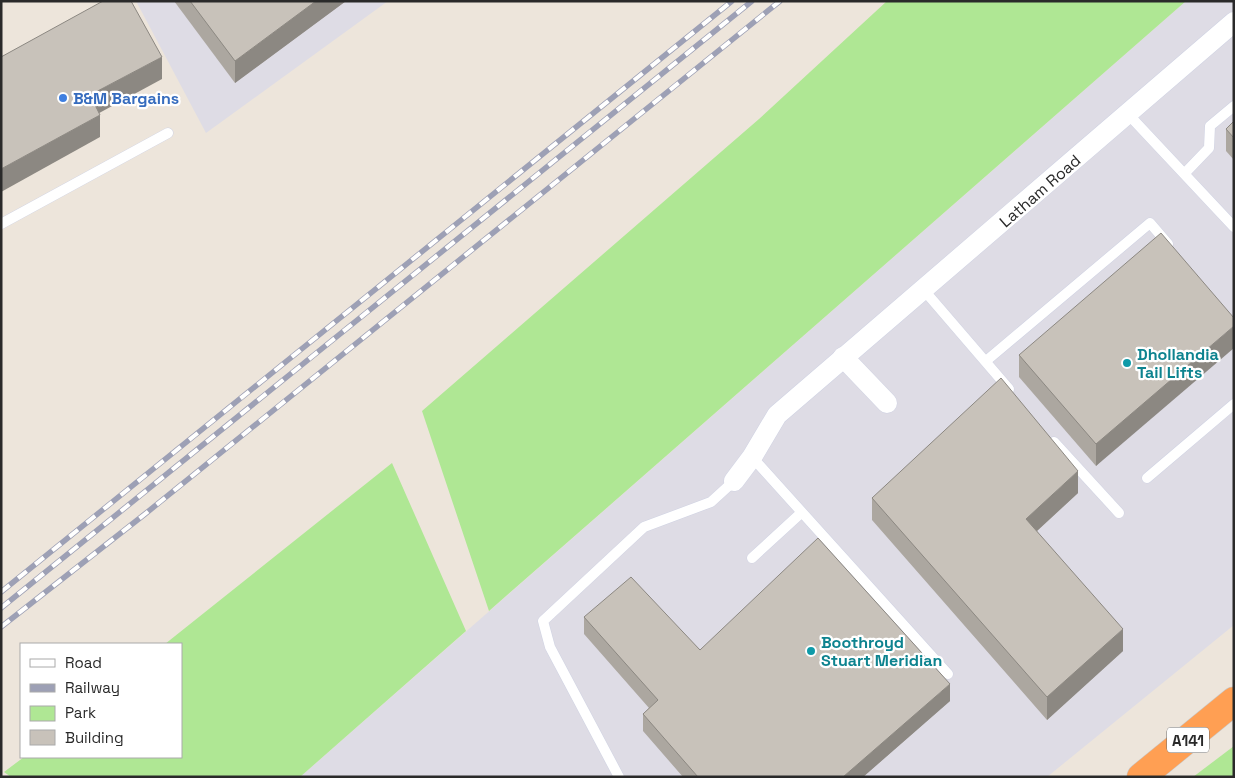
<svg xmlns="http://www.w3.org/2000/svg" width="1235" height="778" viewBox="0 0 1235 778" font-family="'Space Grotesk',sans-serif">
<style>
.industrial{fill:#dedce5}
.green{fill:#afe794}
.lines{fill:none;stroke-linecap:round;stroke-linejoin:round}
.lane-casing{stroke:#d0d3e3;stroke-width:11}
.street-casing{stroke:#d0d3e3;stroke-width:21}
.highway-casing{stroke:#c8c8c8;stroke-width:29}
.lane{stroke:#fff;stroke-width:10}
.street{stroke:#fff;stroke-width:20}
.highway{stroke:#ff9f53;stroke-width:28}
.rail-casing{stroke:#9da0b5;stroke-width:5.5}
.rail{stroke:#fff;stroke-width:4;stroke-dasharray:11;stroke-linecap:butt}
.wall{fill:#aca7a0}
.shaded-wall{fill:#8c8882}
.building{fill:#c8c2ba;stroke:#8c8882}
.shop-dot{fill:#3f7fe0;stroke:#fff;stroke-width:2}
.culture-dot{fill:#0f9aa8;stroke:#fff;stroke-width:2}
.labels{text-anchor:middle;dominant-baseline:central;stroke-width:4.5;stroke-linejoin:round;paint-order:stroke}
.shield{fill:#fff;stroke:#6a6a6a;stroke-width:1}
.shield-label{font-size:15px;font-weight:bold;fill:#2a2a2a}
.shop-label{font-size:16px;font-weight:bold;fill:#366cbe;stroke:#fff;text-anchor:start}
.street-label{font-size:16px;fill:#2a2a2a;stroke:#fff}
.culture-label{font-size:16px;font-weight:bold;fill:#0d838f;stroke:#fff;text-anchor:start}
</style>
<rect width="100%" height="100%" fill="#ede5db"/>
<g class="industrial">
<path d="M136 1H388L206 133Z"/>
<path d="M1186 1H1234V625L1047 777H300Z"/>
</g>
<g class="green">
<path d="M887 1H1186L489 611 422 411 759 119Z"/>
<path d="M392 463 466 631 300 777H11L4 772 24 757H181V644H165Z"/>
<path d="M1234 746V777H1193Z"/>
</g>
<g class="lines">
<g class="lane-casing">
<g id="lane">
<path d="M1128 114 1234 227"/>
<path d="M1185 173 1209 148 1210 126 1234 106"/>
<path d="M1 224 168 133"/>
<path d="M923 289 1009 389"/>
<path d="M986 361 1150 223 1168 244"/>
<path d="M1054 442 1119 513"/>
<path d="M752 457 948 674"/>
<path d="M1147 478 1234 404"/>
<path d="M752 558 801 513"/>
<path d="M619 777 550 647 543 621 644 527 711 502 734 481"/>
</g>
</g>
<g class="street-casing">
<g id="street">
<path d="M843 357 887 403"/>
<path d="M734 481 752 457 777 415 1234 22"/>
</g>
</g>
<g class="highway-casing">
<path id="highway" d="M1141 777 1234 701"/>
</g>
<use href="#lane" class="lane"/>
<use href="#street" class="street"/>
<use href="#highway" class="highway"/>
<g class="rail-casing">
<g id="rail">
<path d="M1 592 732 1"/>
<path d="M1 608 752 1"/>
<path d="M1 627 145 514 780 1"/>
</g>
</g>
<use href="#rail" class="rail"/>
</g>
<g class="wall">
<path d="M174 1H346L235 83Z"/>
<path d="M1234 121V160L1226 151V129Z"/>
<path d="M1234 318 1096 466 1019 377V355Z"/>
<path d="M1078 493 1037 531 1123 651 1047 720 872 520V498Z"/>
<path d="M584 617 700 650 950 701 863 777H683L643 731V714L649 708 584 634Z"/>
</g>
<g class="shaded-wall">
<path d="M316 1H346L235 83V61Z"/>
<path d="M162 57V79L90 118V95Z"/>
<path d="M100 115V137L1 192V169Z"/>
<path d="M1234 326V348L1096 466V444Z"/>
<path d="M1078 471V493L1026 541V519Z"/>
<path d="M1123 629V651L1047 720V697Z"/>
<path d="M950 684V701L863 777H843Z"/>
</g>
<g class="building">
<path d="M103 1H131L162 57 90 95 100 115 1 169V57Z"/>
<path d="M190 1H316L235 61Z"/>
<path d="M1234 121V138L1226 129Z"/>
<path d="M1161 233 1234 318V326L1096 444 1019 355Z"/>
<path d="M1001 378 1078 471 1026 519 1123 629 1047 697 872 498Z"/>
<path d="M818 538 950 684 843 777H698L643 714 658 700 584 617 631 577 700 650Z"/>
</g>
<circle class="shop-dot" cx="63" cy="98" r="5"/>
<g class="culture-dot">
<circle cx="1127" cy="363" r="5"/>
<circle cx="811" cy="651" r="5"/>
</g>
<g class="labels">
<rect class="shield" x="1167" y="727.5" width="42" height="25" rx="4"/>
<g class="shield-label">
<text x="1188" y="740">A141</text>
</g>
<g class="shop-label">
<text x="73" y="98">B&amp;M Bargains</text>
</g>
<g class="street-label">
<text transform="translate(1040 191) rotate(-41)">Latham Road</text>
</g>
<g class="culture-label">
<text x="1137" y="354">Dhollandia<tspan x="1137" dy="18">Tail Lifts</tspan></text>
<text x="821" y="642">Boothroyd<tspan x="821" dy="18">Stuart Meridian</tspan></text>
</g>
</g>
<rect width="1235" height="778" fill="none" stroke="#2a2a2a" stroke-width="5"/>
<rect x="20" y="643" width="162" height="115" fill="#ffffff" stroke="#aaaaaa"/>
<rect x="30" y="659" width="25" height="8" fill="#ffffff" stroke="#aaaaaa"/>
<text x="65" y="668" font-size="15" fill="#2a2a2a">Road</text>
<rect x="30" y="684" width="25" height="8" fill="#9da0b5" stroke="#aaaaaa"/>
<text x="65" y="693" font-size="15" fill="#2a2a2a">Railway</text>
<rect x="30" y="706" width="25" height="15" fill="#afe794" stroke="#aaaaaa"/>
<text x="65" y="718" font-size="15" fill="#2a2a2a">Park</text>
<rect x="30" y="730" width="25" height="15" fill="#c8c2ba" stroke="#aaaaaa"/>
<text x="65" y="743" font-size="15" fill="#2a2a2a">Building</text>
</svg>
